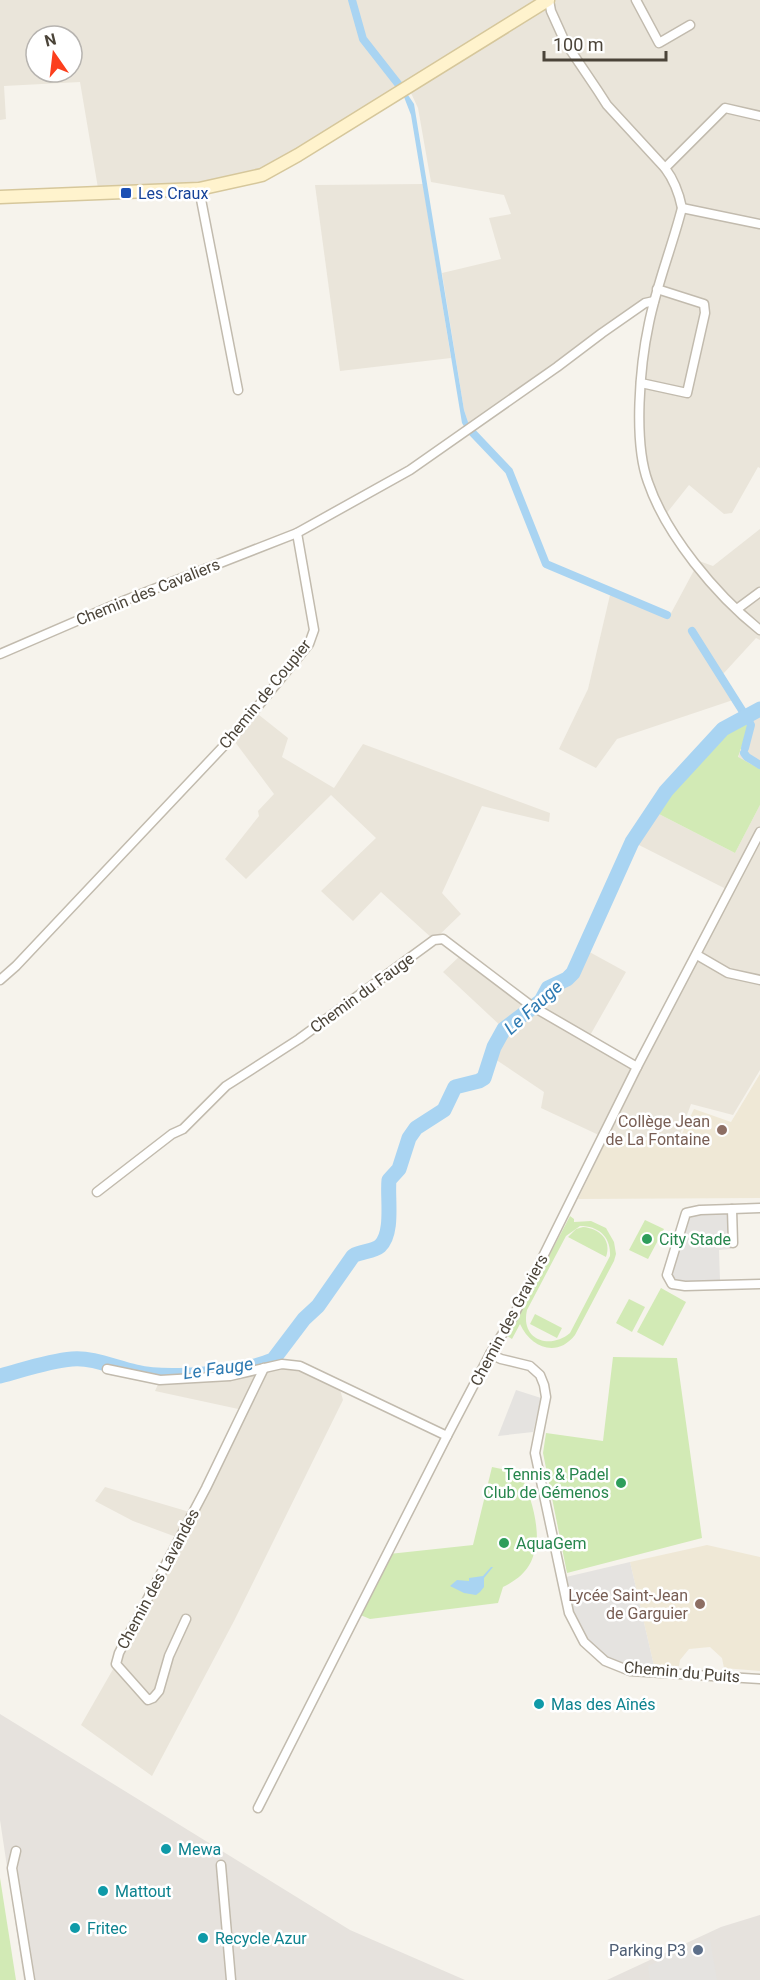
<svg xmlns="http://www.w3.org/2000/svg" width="760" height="1980" viewBox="0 0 760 1980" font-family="Roboto,sans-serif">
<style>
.residential{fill:#eae5da;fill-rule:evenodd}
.industrial{fill:#e6e2dd}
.education{fill:#efe8d6}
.green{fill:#d2eab5;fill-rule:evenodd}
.parking{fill:#e5e3e0}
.water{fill:#a9d4f2}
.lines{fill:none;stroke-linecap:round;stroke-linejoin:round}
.canal{stroke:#a9d4f2;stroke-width:8}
.river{stroke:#a9d4f2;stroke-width:15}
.street-casing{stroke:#c2bbae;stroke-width:11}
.secondary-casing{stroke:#d6c79b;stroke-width:15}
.street{stroke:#fff;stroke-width:8}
.secondary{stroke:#fff3cd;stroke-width:12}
.transit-dot{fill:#1a4fb4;stroke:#fff;stroke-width:2}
.education-dot{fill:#8d6e63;stroke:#fff;stroke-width:2}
.leisure-dot{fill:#2e9e5b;stroke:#fff;stroke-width:2}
.culture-dot{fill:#0f9aa8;stroke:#fff;stroke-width:2}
.service-dot{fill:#5c6f8a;stroke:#fff;stroke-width:2}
.labels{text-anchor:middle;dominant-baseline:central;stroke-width:5;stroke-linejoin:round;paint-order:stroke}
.transit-label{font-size:16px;fill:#164399;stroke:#fff;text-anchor:start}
.street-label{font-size:16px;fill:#4b4439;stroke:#fff}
.education-label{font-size:16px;fill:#785e54;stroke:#fff;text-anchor:end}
.leisure-label{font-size:16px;fill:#27864d;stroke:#fff;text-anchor:start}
.culture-label{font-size:16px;fill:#0d838f;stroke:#fff;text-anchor:start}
.service-label{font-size:16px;fill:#4e5e75;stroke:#fff;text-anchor:end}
.water-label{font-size:18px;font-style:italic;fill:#2e7ab2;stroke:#fff}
</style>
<rect width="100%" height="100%" fill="#f6f3ec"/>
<g class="residential">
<path d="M0 0H760V468L758 467 732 513 724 514 689 485 666 514 647 481 639 394 654 301 469 425 464 410 442 273 501 259 489 218 511 214 504 195 431 182 418 108 411 93 262 175 237 182 99 194 80 82 4 86 6 119 0 120ZM36 36H72V72H36Z"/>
<path d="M423 184 451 358 340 371 315 185Z"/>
<path d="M760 529V640L756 638 723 674 733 700 617 739 596 768 559 749 588 689 610 595 669 617 699 561 713 566Z"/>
<path d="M254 711 288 738 282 757 334 788 363 744 550 813 549 822 482 806 442 893 461 914 434 940 381 892 353 921 321 891 376 838 331 795 246 879 225 859 259 816 258 811 274 794 232 738Z"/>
<path d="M760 711V769L738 758 748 728 745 720Z"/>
<path d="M760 805V1070L733 1115 691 1104 679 1137H603L541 1108 544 1092 495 1059 504 1029 443 972 462 954 533 1006 541 1001 548 988 567 979 573 973 584 949 626 972 588 1039 638 1067 730 891 633 842 653 811 735 853Z"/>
<path d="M300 1366 339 1386 343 1400 234 1621 152 1776 81 1725 116 1664 179 1538 133 1521 95 1501 105 1487 193 1513 243 1410 155 1391 160 1380Z"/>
</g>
<g class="industrial">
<path d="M0 1714 350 1930 465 1980H24L0 1820Z"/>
<path d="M760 1915V1980H607L721 1927Z"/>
</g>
<g class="education">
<path d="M760 1074V1198L578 1199 605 1143 680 1138 694 1109 731 1122Z"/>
<path d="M707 1545 760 1557V1671L724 1668 722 1658 710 1647 689 1649 680 1660 679 1666H654L630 1562Z"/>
</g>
<g class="green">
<path d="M745 720 748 728 738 757 760 769V805L735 853 653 811 672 785 722 731Z"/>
<path d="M570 1216 574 1219V1222L591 1221 606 1228 614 1242 616 1254 614 1261 575 1335C557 1358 531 1348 520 1324L512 1339 507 1336ZM580 1226C599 1226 611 1237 610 1256L570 1333C550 1350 520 1340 527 1310L566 1236Z"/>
<path d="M645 1220 664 1229 648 1259 629 1250Z"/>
<path d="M583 1227C599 1228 612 1240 606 1257L568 1237 576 1229Z"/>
<path d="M661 1288 686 1302 663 1346 637 1332Z"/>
<path d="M629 1299 645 1307 632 1332 616 1323Z"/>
<path d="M535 1314 562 1328 557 1338 530 1324Z"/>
<path d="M613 1357 677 1358 702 1538 567 1573 543 1453 546 1433 603 1441Z"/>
<path d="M492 1467 520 1473C530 1495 537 1516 537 1540L534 1541C537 1563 522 1578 503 1587L498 1603 370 1619 358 1614 389 1554 473 1545Z"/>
<path d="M0 1878 16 1980H0Z"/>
</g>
<g class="parking">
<path d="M731 1212V1249L719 1250 720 1280 679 1282 674 1280 671 1274 688 1216Z"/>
<path d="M516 1390 541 1398 533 1432 498 1436Z"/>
<path d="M630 1562 654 1666 619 1665 597 1651 585 1637 574 1612 566 1577Z"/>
<path d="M710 1939 717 1980H650L648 1966Z"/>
</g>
<g class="water">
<path d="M408 95 414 104 464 410 469 425 465 428 462 423 411 115 404 97Z"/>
<path d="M491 1567H493L484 1578V1587L480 1592 476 1595 464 1593 450 1586 457 1580 469 1581V1578L483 1576Z"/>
</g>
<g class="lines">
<g class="canal">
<path d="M352 0 363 39 399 85"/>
<path d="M470 430 509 471 546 564 667 615"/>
<path d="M692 631 745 715"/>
<path d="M745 748 751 725 748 719"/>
<path d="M744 753 747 757 760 765"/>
</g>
<path class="river" d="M0 1376C23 1370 48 1361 72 1359 93 1357 116 1368 136 1372 168 1380 242 1373 273 1360L304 1319 318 1306 353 1256C361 1251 373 1252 380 1246 394 1233 387 1197 389 1180L399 1169 409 1138 416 1128 444 1110 455 1087 479 1081 484 1078 494 1047 504 1029 541 1001 548 988 567 979 573 973 632 842 666 791 723 729 760 709"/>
<g class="street-casing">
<g id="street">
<path d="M549 0 551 11 565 42 598 91 607 105 665 168C674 180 679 193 682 208 672 247 657 284 649 323 640 365 633 441 648 482 666 535 716 595 760 630"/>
<path d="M636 0 659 43 690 25"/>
<path d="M665 168 725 108 760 116"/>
<path d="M199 189 238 390"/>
<path d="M682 208 760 224"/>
<path d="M641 383 687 393 705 313 704 304 657 289"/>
<path d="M737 609 760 592"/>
<path d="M0 654 123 601 297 533"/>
<path d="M697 955 728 973 760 980"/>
<path d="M0 980 16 966 236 733 309 644 314 630 297 533 410 470 557 367 602 333 645 303 654 301"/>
<path d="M97 1192 172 1134 183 1129 226 1086 299 1039 434 940 443 939 530 1005 637 1067"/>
<path d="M732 1209 760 1208"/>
<path d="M733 1243 732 1209 700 1210 686 1213 667 1275 672 1284 685 1286 760 1284"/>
<path d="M490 1354 501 1359 530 1366 540 1375 544 1385 546 1397 535 1453 569 1613 584 1642 605 1661 630 1671 760 1679"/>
<path d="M107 1369 160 1380 230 1376 282 1364 300 1366 447 1436"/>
<path d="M186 1619 169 1656 159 1691 153 1698 148 1700 116 1664 119 1653 206 1488 264 1368"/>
<path d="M258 1808 447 1436 490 1354 513 1317 637 1067 760 832"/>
<path d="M16 1851 12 1868 30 1980"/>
<path d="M221 1865 231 1980"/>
</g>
</g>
<g class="secondary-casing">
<path id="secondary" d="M0 197 199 189 262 175 298 155 548 0"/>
</g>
<use href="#street" class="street"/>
<use href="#secondary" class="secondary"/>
</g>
<rect class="transit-dot" x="120" y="187" width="12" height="12" rx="3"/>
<g class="education-dot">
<circle cx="722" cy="1130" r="6"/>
<circle cx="700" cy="1604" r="6"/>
</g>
<g class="leisure-dot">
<circle cx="647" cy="1239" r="6"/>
<circle cx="621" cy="1483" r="6"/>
<circle cx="504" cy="1543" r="6"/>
</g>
<g class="culture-dot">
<circle cx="539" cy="1704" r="6"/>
<circle cx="166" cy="1849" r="6"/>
<circle cx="103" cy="1891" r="6"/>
<circle cx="75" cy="1928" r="6"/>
<circle cx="203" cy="1938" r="6"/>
</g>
<circle class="service-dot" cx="698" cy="1950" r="6"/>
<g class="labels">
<g class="transit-label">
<text x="138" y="193">Les Craux</text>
</g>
<g class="street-label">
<text transform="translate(148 592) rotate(-22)">Chemin des Cavaliers</text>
<text transform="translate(265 694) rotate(-51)">Chemin de Coupier</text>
<text transform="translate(362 993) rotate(-36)">Chemin du Fauge</text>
<text transform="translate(509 1320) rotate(-62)">Chemin des Graviers</text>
<text transform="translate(158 1579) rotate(-62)">Chemin des Lavandes</text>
<text transform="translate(682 1672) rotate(5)">Chemin du Puits</text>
</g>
<g class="education-label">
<text x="710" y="1121">Collège Jean<tspan x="710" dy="18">de La Fontaine</tspan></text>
<text x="688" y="1595">Lycée Saint-Jean<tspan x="688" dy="18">de Garguier</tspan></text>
</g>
<g class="leisure-label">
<text x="659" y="1239">City Stade</text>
<text x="609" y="1474" text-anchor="end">Tennis &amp; Padel<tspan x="609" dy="18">Club de Gémenos</tspan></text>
<text x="516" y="1543">AquaGem</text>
</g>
<g class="culture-label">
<text x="551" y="1704">Mas des Aînés</text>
<text x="178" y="1849">Mewa</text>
<text x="115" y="1891">Mattout</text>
<text x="87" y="1928">Fritec</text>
<text x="215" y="1938">Recycle Azur</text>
</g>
<g class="service-label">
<text x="686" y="1950">Parking P3</text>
</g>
<g class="water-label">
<text transform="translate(533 1007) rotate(-42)">Le Fauge</text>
<text transform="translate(218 1368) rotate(-8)">Le Fauge</text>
</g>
</g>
<g transform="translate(54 54) rotate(346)"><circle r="28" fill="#ffffff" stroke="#b7b4b0" stroke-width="1.5"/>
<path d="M0-4.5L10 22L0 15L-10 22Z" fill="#fc3f1d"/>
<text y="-9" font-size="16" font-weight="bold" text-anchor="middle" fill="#4b4439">N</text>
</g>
<path d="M544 51v9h122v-9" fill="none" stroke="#4b4439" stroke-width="3"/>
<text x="553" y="51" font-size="18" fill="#4b4439" stroke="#ffffff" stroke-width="4.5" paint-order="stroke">100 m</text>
</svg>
